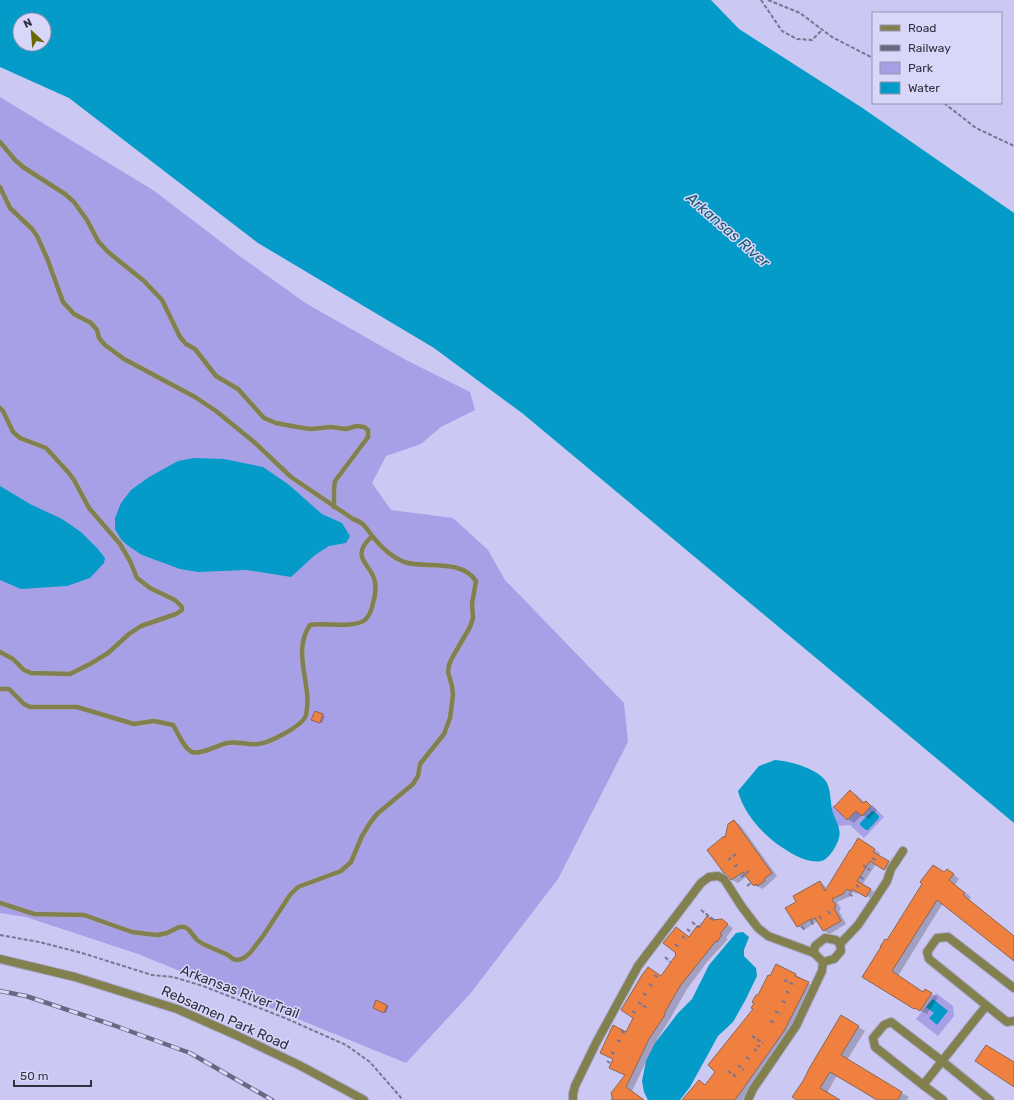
<svg xmlns="http://www.w3.org/2000/svg" width="1014" height="1100" viewBox="0 0 1014 1100" font-family="Rubik,sans-serif">
<style>
.green{fill:#a7a0e7}
.water{fill:#059bc9;fill-rule:evenodd}
.shadow{fill:#0003}
.building{fill:#ef8040;stroke:#8c6652}
.lines{fill:none;stroke-linecap:round;stroke-linejoin:round}
.service-casing{stroke:#a9a7cc;stroke-width:6}
.minor-casing{stroke:#a9a7cc;stroke-width:10}
.tertiary-casing{stroke:#a9a7cc;stroke-width:10}
.path{stroke:#787692;stroke-width:2;stroke-dasharray:4 2;stroke-linecap:butt}
.service{stroke:#81804e;stroke-width:4.5}
.minor{stroke:#81804e;stroke-width:8}
.tertiary{stroke:#81804e;stroke-width:8}
.rail-casing{stroke:#696781;stroke-width:4.5}
.rail{stroke:#d9d7f9;stroke-width:3;stroke-dasharray:9;stroke-linecap:butt}
.labels{text-anchor:middle;dominant-baseline:central;stroke-width:3;stroke-linejoin:round;paint-order:stroke}
.street-label{font-size:14px;fill:#312f40;stroke:#d9d7f9}
.water-label{font-size:15px;font-style:italic;fill:#185971;stroke:#d9d7f9}
</style>
<rect width="100%" height="100%" fill="#cbc9f3"/>
<g class="green">
<path d="M0 97 153 190 241 257 307 304 406 360 470 392 475 410 441 427 421 444 386 456 372 483 391 510 453 518 488 550 505 580 624 703 628 742 558 879 470 994 406 1063 138 954 26 917 0 913Z"/>
<path d="M834 805 847 820 856 811 862 816 872 805 884 817 864 838 850 825 838 826 831 808Z"/>
<path d="M936 993 953 1006 954 1016 938 1036 916 1019Z"/>
</g>
<g class="water">
<path d="M0 0H711L739 29 861 107 1014 213V823L522 413 434 348 258 243 69 98 0 67ZM20 20H44V44H20Z"/>
<path d="M194 458 224 459 263 467 288 484 322 514 342 523 350 536 346 543 329 546 315 555 291 577 247 570 198 572 180 569 142 555 127 545 120 538 115 529V518L121 503 131 490 149 477 178 461Z"/>
<path d="M0 486 30 504 62 519 81 532 97 548 105 558 104 563 90 578 67 586 21 589 0 580Z"/>
<path d="M775 760C790 761 815 768 825 780 831 787 830 800 832 809 833 816 838 822 839 829 841 836 838 842 834 849 832 852 828 858 824 860 811 866 790 853 780 846 762 834 743 812 738 791L759 766Z"/>
<path d="M872 811H874L879 816V818L868 830H866L860 825V823Z"/>
<path d="M743 932 749 937 744 950V956L756 968 757 976 746 999 733 1022 718 1036 690 1087 680 1100H648L644 1092 642 1081 646 1061 655 1043 678 1013 692 999 709 965 736 933Z"/>
<path d="M933 999 948 1011 937 1025 929 1018 934 1013 926 1007Z"/>
</g>
<g class="shadow">
<path d="M315 712 325 716 322 723 314 720Z"/>
<path d="M850 791 857 795 865 803 866 802 872 806 877 810 869 819 862 815 854 823 848 819Z"/>
<path d="M734 821 740 825 777 876 763 889 754 885 747 876 738 883 732 880 708 850 726 839Z"/>
<path d="M859 840 880 853 879 856 894 865 890 872 876 864 862 885 876 893 872 899 858 891 857 894 853 892 849 897 837 902 841 909 839 911 846 924 830 934 824 931 819 922H816L804 930 798 926 786 908 797 902 820 882 825 886 827 889Z"/>
<path d="M945 873 953 874 959 879 955 885 971 897 969 900 1014 936V961L943 903 898 976 924 993 931 994 938 997 927 1014 915 1008 863 976 887 941Z"/>
<path d="M721 920 733 928 726 938 728 939 707 962 687 989 670 1019 655 1043 632 1091 644 1100H610L626 1076 616 1071 627 1033 662 977 677 955 682 932 689 937 699 929 713 921Z"/>
<path d="M776 965 796 975 801 978 800 979 813 986 790 1034 742 1100H684L706 1086 717 1071 754 1009 758 997Z"/>
<path d="M377 1001 389 1006 386 1013 376 1008Z"/>
<path d="M842 1017 865 1031 847 1060 902 1093 909 1097 907 1100H879L837 1075 827 1093 838 1100H799L804 1082Z"/>
</g>
<g class="building">
<path d="M315 711 323 714 320 723 311 720Z"/>
<path d="M850 790 863 803 866 801 871 806 862 816 856 811 847 820 834 807Z"/>
<path d="M734 820 772 873 764 879 765 881 757 886 756 884 754 886 751 883 743 872 731 880 728 876 724 873 707 850 724 836 725 838 728 824Z"/>
<path d="M858 838 875 849 873 852 889 861 884 870 870 861 857 881 871 889 866 897 852 889 851 892 847 889 843 894 832 899 836 906 834 908 841 921 823 931 815 918 811 921V919L797 927 785 908 796 902 793 896 820 881 825 891 850 850H851Z"/>
<path d="M933 865 944 872 947 869 954 874 949 880 965 893 963 895 1014 936V961L937 900 892 971 923 992 925 989 932 993 920 1011 915 1008 914 1009 862 977 881 947H880L885 939 887 940 922 884 920 882Z"/>
<path d="M707 916 712 920 722 919 728 924 720 934 722 935 717 942 716 941 680 986 664 1014 665 1015 649 1039 626 1087 644 1100H613L611 1093 625 1075 609 1068 613 1059 600 1053 613 1025 626 1032 633 1018 621 1010 642 975 648 967 661 976 676 955 675 954 676 953 663 943 676 927 689 937 697 926 699 928Z"/>
<path d="M776 964 796 974 795 976 809 982 784 1031 735 1100H682L699 1080 705 1085 715 1072 708 1065 753 1009 751 1008 754 1003 752 1002 756 995H758L768 975 770 976Z"/>
<path d="M376 1000 387 1005 384 1013 373 1008Z"/>
<path d="M841 1015 859 1026 841 1055 902 1092 898 1100H877L830 1072 820 1088 840 1100H797L792 1097 803 1081 810 1067Z"/>
<path d="M986 1045 1014 1062V1087L975 1061Z"/>
</g>
<g class="lines">
<g class="service-casing">
<g id="service">
<path d="M0 142 15 160 23 167 65 194 74 202 87 220 98 241 108 252 144 281 162 300 180 337 186 344 195 349 216 376 238 389 264 418 276 423 297 427 311 429 331 427 346 429 357 426 364 427 368 430V437L335 481 334 489V507"/>
<path d="M0 187 10 208 32 229 37 236 47 258 63 302 74 314 91 323 97 330 99 338 105 345 124 359 195 397 216 411 254 442 291 477 353 519C365 523 365 527 373 537 381 547 391 557 404 562 426 569 460 558 476 581L472 604 473 618 470 627 452 658 449 665 448 672 452 686 453 695 450 718 444 734 420 764 418 776 413 784 377 814 370 823 362 836 351 862 341 871 298 887 290 895 263 936 250 953 244 958 238 960 233 959 228 955 203 944 197 940 189 930 185 927H179L167 933 158 935 148 934 132 932 84 915 34 914 0 903"/>
<path d="M0 408 3 411 13 432 20 438 46 448 68 472 74 480 89 508 120 544 130 561 137 578 150 588 175 600 182 607V610L176 614 141 626 129 634 108 653 90 664 70 674 31 673 24 670 13 659 0 652"/>
<path d="M0 689H9L24 704 30 707H77L134 724 154 721 173 725C178 732 183 748 192 752 201 755 218 745 227 743 237 741 247 745 258 744 269 743 303 726 306 715 313 685 291 653 310 625 324 622 352 629 365 620 369 616 372 609 373 603 375 597 376 589 375 582 372 563 348 559 372 536"/>
</g>
</g>
<g class="minor-casing">
<g id="minor">
<path d="M814 953 815 946 825 938 836 940 840 944"/>
<path d="M823 962 834 959 841 951 840 944 858 925 872 904 887 881 891 869 903 851"/>
<path d="M1014 988 948 937 937 938 927 952 929 959 1007 1022 1014 1021"/>
<path d="M923 1085 875 1047 873 1038 884 1025 891 1022 942 1061 990 1100"/>
<path d="M573 1100V1094L575 1086 596 1043 638 966 701 883 709 877 718 876 724 879 742 907 758 928 768 936 814 953 823 962 822 971 796 1026 753 1089 748 1100"/>
<path d="M943 1100 923 1085 986 1006"/>
</g>
</g>
<g class="tertiary-casing">
<path id="tertiary" d="M0 959 75 977 177 1009 238 1036 299 1065 364 1100"/>
</g>
<g class="path">
<path d="M761 0 782 31 797 39 812 40 822 30"/>
<path d="M768 0 800 13 832 37 873 58"/>
<path d="M944 103 976 128 1014 146"/>
<path d="M872 858 877 861"/>
<path d="M728 860 736 854"/>
<path d="M863 865 870 870"/>
<path d="M734 867 739 864"/>
<path d="M741 877 749 871"/>
<path d="M860 877 864 879"/>
<path d="M856 885 859 887"/>
<path d="M747 886 751 883"/>
<path d="M849 894 854 897"/>
<path d="M701 910 714 920"/>
<path d="M828 911 831 915"/>
<path d="M819 916 822 920"/>
<path d="M811 921 814 926"/>
<path d="M692 922 698 927 701 923"/>
<path d="M802 926 805 931"/>
<path d="M687 929 692 933"/>
<path d="M0 935 39 942 82 953 152 975 173 977 203 986 285 1018 346 1045 370 1062 403 1100"/>
<path d="M682 936 687 940"/>
<path d="M675 944 679 947"/>
<path d="M665 957 670 962"/>
<path d="M654 975 659 978"/>
<path d="M784 980 795 985"/>
<path d="M649 984 654 987"/>
<path d="M786 991 791 994"/>
<path d="M643 993 648 996"/>
<path d="M782 1001 786 1003"/>
<path d="M638 1002 647 1008"/>
<path d="M632 1011 637 1014"/>
<path d="M775 1011 781 1014"/>
<path d="M770 1021 776 1023"/>
<path d="M621 1031 625 1033"/>
<path d="M752 1036 763 1043"/>
<path d="M617 1040 621 1042"/>
<path d="M757 1045 760 1047"/>
<path d="M754 1049 757 1051"/>
<path d="M611 1052 615 1054"/>
<path d="M746 1057 751 1060"/>
<path d="M607 1061 610 1063"/>
<path d="M738 1065 744 1070"/>
<path d="M728 1071 738 1078"/>
</g>
<use href="#service" class="service"/>
<use href="#minor" class="minor"/>
<use href="#tertiary" class="tertiary"/>
<g class="rail-casing">
<path id="rail" d="M0 991 26 996 113 1025 190 1053 272 1100"/>
</g>
<use href="#rail" class="rail"/>
</g>
<g class="labels">
<g class="street-label">
<text transform="translate(240 992) rotate(21)">Arkansas River Trail</text>
<text transform="translate(225 1018) rotate(24)">Rebsamen Park Road</text>
</g>
<g class="water-label">
<text transform="translate(728 230) rotate(41)">Arkansas River</text>
</g>
</g>
<rect x="872" y="12" width="130" height="92" fill="#d9d7f9" stroke="#9694af"/>
<rect x="880" y="25" width="20" height="6" fill="#81804e" stroke="#9694af"/>
<text x="908" y="32" font-size="12" fill="#312f40">Road</text>
<rect x="880" y="45" width="20" height="6" fill="#696781" stroke="#9694af"/>
<text x="908" y="52" font-size="12" fill="#312f40">Railway</text>
<rect x="880" y="62" width="20" height="12" fill="#a7a0e7" stroke="#9694af"/>
<text x="908" y="72" font-size="12" fill="#312f40">Park</text>
<rect x="880" y="82" width="20" height="12" fill="#059bc9" stroke="#9694af"/>
<text x="908" y="92" font-size="12" fill="#312f40">Water</text>
<g transform="translate(32 32) rotate(334)"><circle r="19" fill="#d9d7f9" stroke="#9694af"/>
<path d="M0-3L7 15L0 10L-7 15Z" fill="#696700"/>
<text y="-6" font-size="11" font-weight="bold" text-anchor="middle" fill="#312f40">N</text>
</g>
<path d="M14 1080v6h77v-6" fill="none" stroke="#312f40" stroke-width="2"/>
<text x="20" y="1080" font-size="12" fill="#312f40" stroke="#d9d7f9" stroke-width="3" paint-order="stroke">50 m</text>
</svg>
